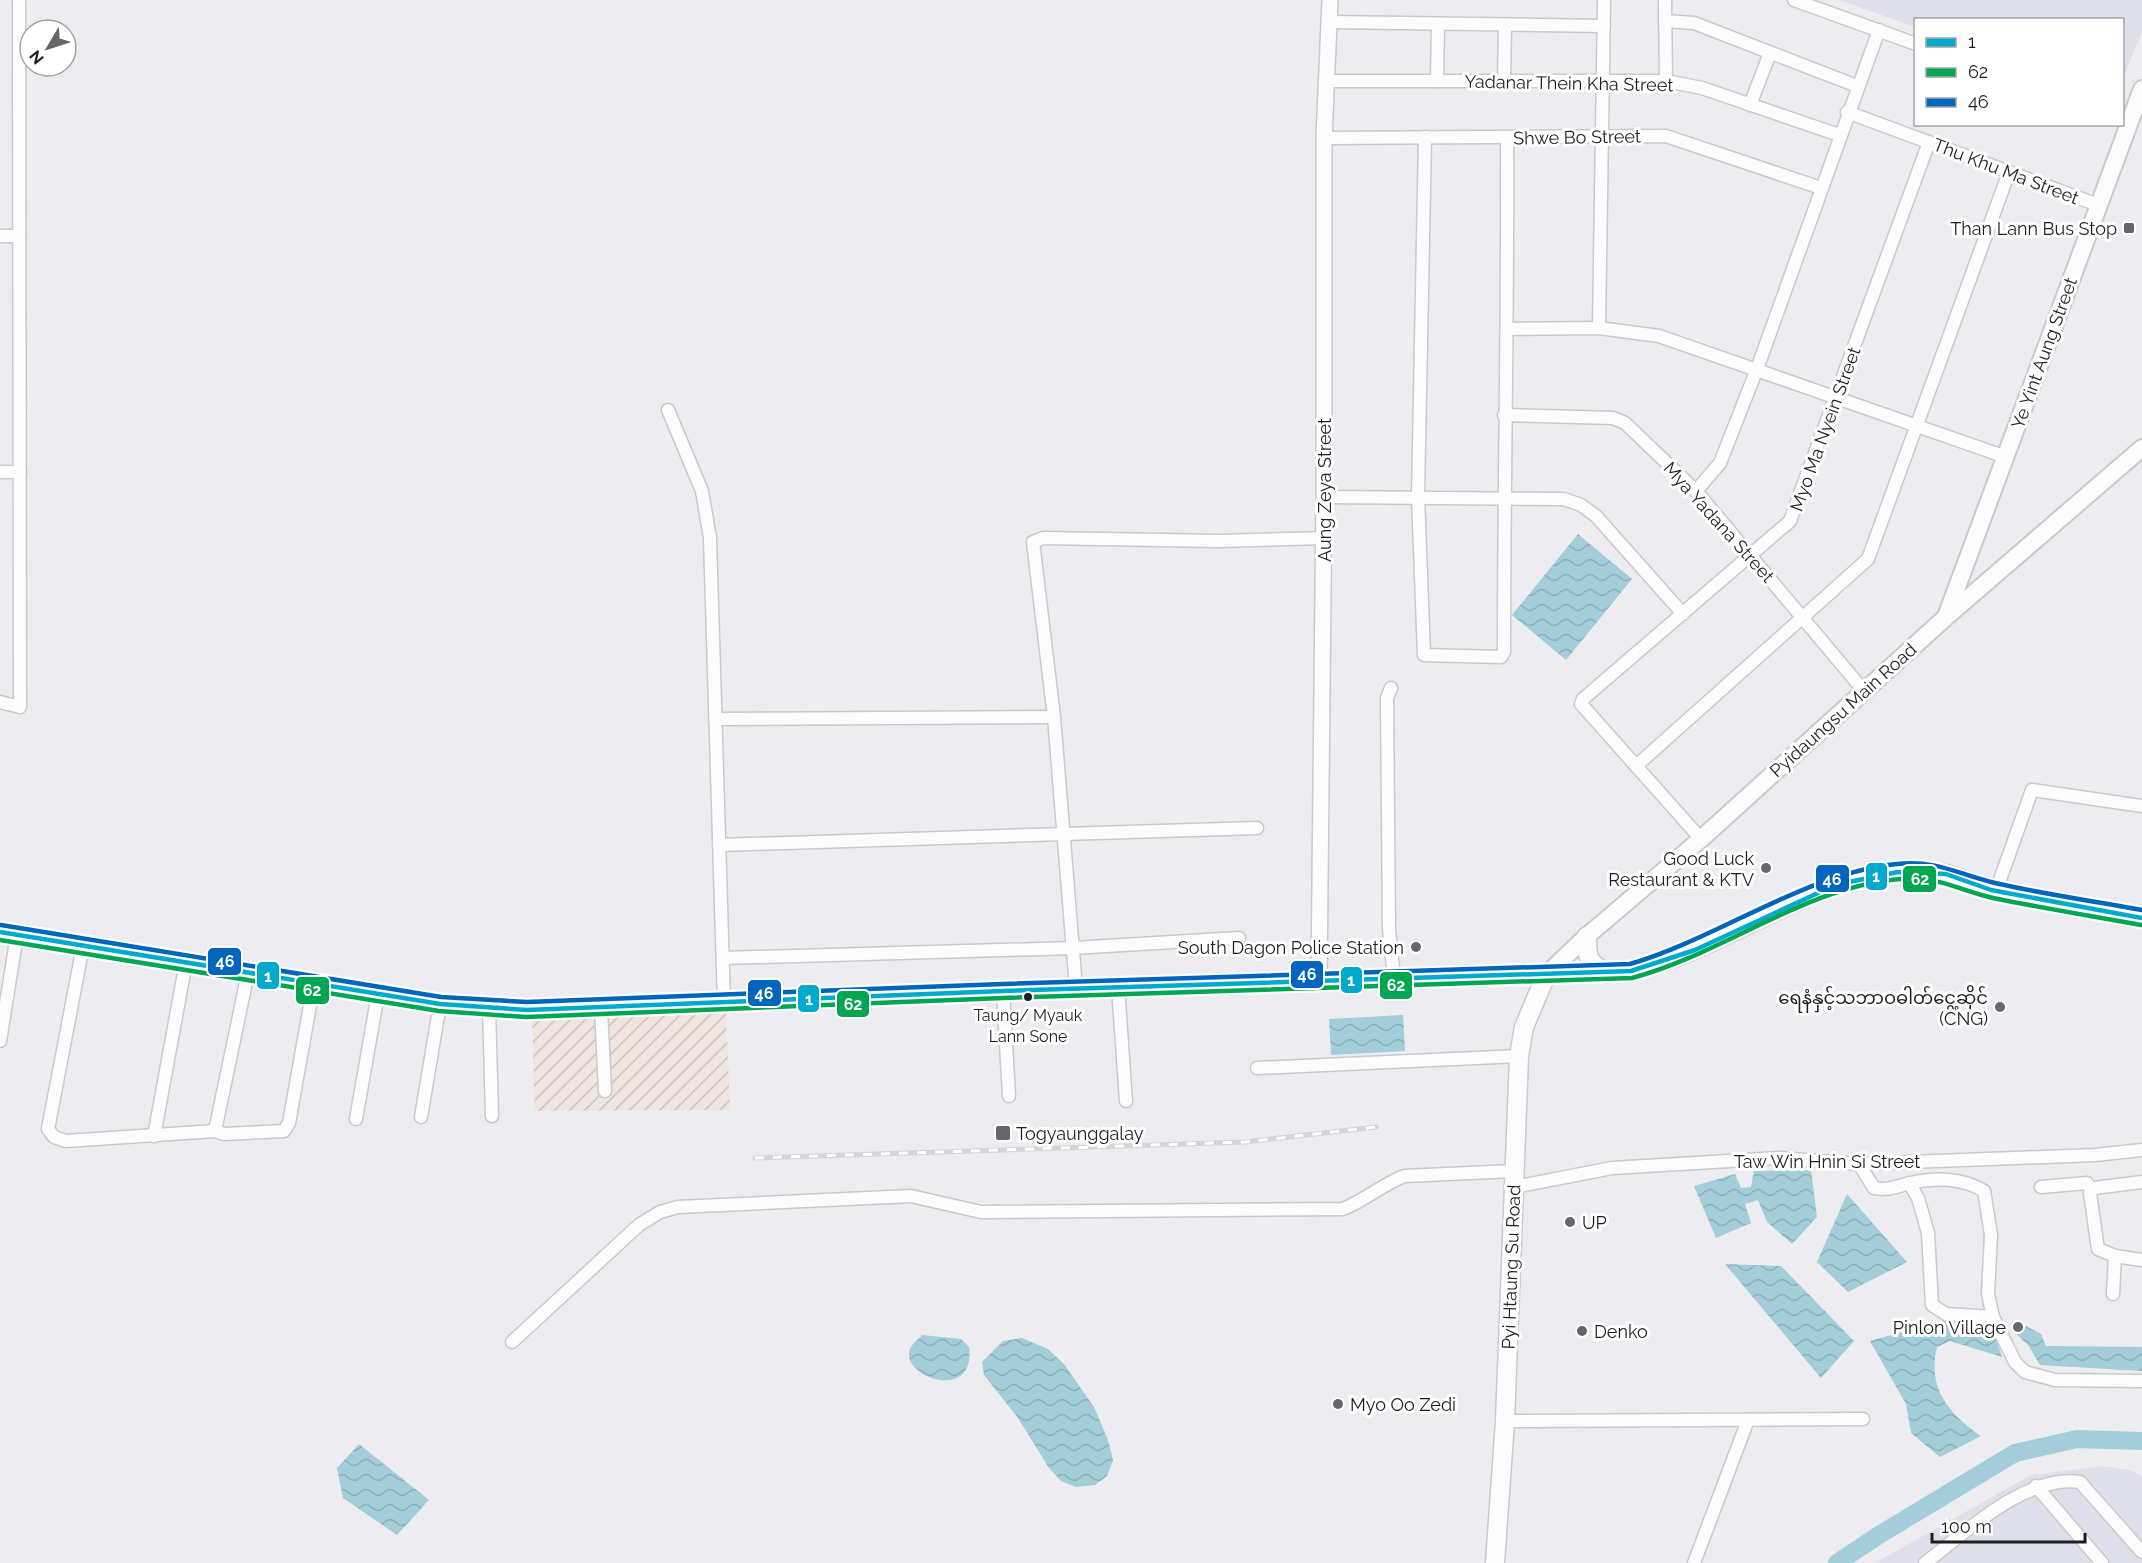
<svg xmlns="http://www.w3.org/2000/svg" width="2142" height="1563" viewBox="0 0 2142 1563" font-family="Raleway,'Noto Sans Myanmar',sans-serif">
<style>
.industrial{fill:url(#industrial-furrows)}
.built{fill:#dedfeb}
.water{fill:url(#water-waves)}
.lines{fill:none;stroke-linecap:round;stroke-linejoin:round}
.river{stroke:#a3cdd8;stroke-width:18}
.minor-casing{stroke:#c9cacd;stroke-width:15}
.tertiary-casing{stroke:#c9cacd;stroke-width:18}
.secondary-casing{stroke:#c9cacd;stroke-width:20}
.primary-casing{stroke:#c9cacd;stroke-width:21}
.minor{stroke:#fcfcfd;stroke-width:12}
.tertiary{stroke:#fcfcfd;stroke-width:15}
.secondary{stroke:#fcfcfd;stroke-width:16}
.primary{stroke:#fcfcfd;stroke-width:18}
.rail-casing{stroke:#d5d5d7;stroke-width:5}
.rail{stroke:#fff;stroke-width:3;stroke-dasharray:9;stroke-linecap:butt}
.bus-1-casing{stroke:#fff;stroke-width:9}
.bus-2-casing{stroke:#fff;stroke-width:9}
.bus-3-casing{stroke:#fff;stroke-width:9}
.bus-1{stroke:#00a9ce;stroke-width:4.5}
.bus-2{stroke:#00a651;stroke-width:4.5}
.bus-3{stroke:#0065bd;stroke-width:4.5}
.poi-dot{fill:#65666a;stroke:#fff;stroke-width:2}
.bus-dot{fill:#1d1e21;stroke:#fff;stroke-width:2}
.labels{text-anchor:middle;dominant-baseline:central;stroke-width:6;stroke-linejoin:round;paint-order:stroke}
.bus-label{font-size:16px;fill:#1d1e21;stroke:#fff}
.street-label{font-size:18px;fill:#1d1e21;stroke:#fff}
.poi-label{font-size:18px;fill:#1d1e21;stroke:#fff;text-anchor:end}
.line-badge{stroke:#fff;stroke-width:2}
.badge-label{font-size:16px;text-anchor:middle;font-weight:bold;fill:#fff}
</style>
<defs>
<pattern id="industrial-furrows" width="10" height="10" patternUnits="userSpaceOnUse" patternTransform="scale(1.5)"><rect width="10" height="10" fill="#efe4de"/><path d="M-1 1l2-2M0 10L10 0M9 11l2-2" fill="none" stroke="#ccc3be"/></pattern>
<pattern id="water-waves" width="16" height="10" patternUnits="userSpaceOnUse" patternTransform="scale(1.5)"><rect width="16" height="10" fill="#a3cdd8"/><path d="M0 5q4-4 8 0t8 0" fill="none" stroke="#8cb0b9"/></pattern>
</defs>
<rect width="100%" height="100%" fill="#ececf1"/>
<path class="industrial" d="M726 1012 730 1110 535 1111 532 1019Z"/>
<g class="built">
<path d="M1839 0H2142V33L2123 77 2122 20H1916L1915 27Z"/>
<path d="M2103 1466 2129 1470 2142 1476V1563H1875L2031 1475Z"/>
</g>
<g class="water">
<path d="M1578 534 1632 579 1566 660 1512 615Z"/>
<path d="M1403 1015 1405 1051 1331 1055 1329 1019Z"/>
<path d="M1811 1170 1817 1217 1792 1244 1767 1222 1758 1200 1745 1204 1751 1223 1716 1238 1694 1186 1735 1174 1741 1188 1751 1187 1754 1171Z"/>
<path d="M1847 1194 1907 1262 1848 1292 1817 1262Z"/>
<path d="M1725 1264 1781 1266 1854 1341 1821 1378Z"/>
<path d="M1941 1321 1992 1325 2002 1357 1950 1341 1937 1347C1927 1388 1948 1413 1981 1436L1940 1457 1911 1433 1906 1404 1870 1341Z"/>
<path d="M2026 1326 2041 1334 2046 1346 2142 1347V1371L2040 1365 2028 1345 2016 1334Z"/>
<path d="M922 1335 961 1339 969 1347C976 1400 908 1380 909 1354 909 1345 917 1341 922 1335Z"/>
<path d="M1022 1338 1048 1349 1064 1364 1094 1407 1108 1440 1113 1460 1107 1476 1095 1485 1076 1487 1061 1481 1049 1468 1018 1418 984 1375 982 1362 1003 1341Z"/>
<path d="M359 1444 429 1500 397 1535 343 1498 337 1468Z"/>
</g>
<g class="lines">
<path class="river" d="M1837 1563 1879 1535 2015 1453 2077 1439 2142 1441"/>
<g class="minor-casing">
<g id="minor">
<path d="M1665 0 1666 81"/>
<path d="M1794 0 1916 44"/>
<path d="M1665 21 1694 23 1857 86"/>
<path d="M1330 22 1604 26"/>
<path d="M1326 81H1666L1702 88 1839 135"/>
<path d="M1437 81 1438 24"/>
<path d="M1504 81 1505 25"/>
<path d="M1750 105 1770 53"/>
<path d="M1847 112 2098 205"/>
<path d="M1425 137 1418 496 1424 655 1501 657 1504 652C1504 480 1508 309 1507 137"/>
<path d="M1324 138 1666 136 1821 188"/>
<path d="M0 236H19"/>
<path d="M1599 328 1604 0"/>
<path d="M1509 329 1599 328 1659 336 2006 457"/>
<path d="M668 410 702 491 710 538 724 1004"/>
<path d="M1504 415 1613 418 1625 423 1696 491 1864 691"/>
<path d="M0 472H20"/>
<path d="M1696 491 1720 463 1757 369 1879 30"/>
<path d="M1324 497 1564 499 1581 505 1596 516 1683 614"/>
<path d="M1391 688 1387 698 1389 929 1394 978"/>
<path d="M0 702 20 707 19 0"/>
<path d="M715 719 1054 717"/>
<path d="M1636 766 1868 559 2009 172"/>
<path d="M1701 839 1581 704 1583 699 1790 521 1929 142"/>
<path d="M719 845 1257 828"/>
<path d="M1996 891 2032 790 2142 806"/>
<path d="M83 946 48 1129 54 1137 66 1141 215 1131 224 1134 284 1131 289 1123 314 983"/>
<path d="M723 958 1073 948 1239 938"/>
<path d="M1118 987 1126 1101"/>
<path d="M1076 988 1054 717 1033 542 1043 538 1219 541 1324 538"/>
<path d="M1003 991 1009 1096"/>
<path d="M489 1007 492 1116"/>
<path d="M601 1009 605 1091"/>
<path d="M0 1041 17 935"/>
<path d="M1257 1068 1519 1056"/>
<path d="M421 1117 440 1004"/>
<path d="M356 1119 378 994"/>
<path d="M215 1131 248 973"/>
<path d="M154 1136 186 962"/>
<path d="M1859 1164 1874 1188C1888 1191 1897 1186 1911 1183 1935 1177 1963 1178 1984 1191L1991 1235 1988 1294 1993 1317 2015 1362 2025 1372 2055 1380 2142 1381"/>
<path d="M2142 1182 2094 1188 2090 1193 2098 1249 2115 1256 2142 1260"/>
<path d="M1909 1183 1918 1198 1928 1233 1932 1305 1946 1314 1993 1317"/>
<path d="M1514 1187 1612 1168 1779 1158 1859 1164 2095 1155 2142 1150"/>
<path d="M2041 1187 2087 1183 2092 1190"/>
<path d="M2113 1294 2115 1256"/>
<path d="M512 1342 639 1225 660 1212 678 1207 911 1196 981 1212 1343 1209C1365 1200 1382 1185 1404 1176L1514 1171"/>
<path d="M1505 1421 1863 1419"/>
<path d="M2036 1486 2102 1563"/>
<path d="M1694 1563 1748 1420"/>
<path d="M1925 1563C1966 1532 2026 1474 2080 1482L2142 1552"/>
</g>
</g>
<g class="tertiary-casing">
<path id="tertiary" d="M1319 980 1324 497V138L1330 0"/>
</g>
<g class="secondary-casing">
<g id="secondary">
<path d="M1947 614 2142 89"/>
<path d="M1546 975 1587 936 1701 839 1945 618 2142 448"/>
</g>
</g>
<g class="primary-casing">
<g id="primary">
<path d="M0 932 440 1004 527 1010 1003 991 1631 971C1719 951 1793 889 1882 874 1902 870 1926 870 1946 874 1964 878 1980 888 1998 891 2046 899 2094 909 2142 918"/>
<path d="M1587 936C1587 958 1587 962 1607 973"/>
<path d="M1495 1563 1505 1421 1519 1056 1524 1027 1546 975"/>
</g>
</g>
<use href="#minor" class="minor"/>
<use href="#tertiary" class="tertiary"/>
<use href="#secondary" class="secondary"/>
<use href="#primary" class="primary"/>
<g class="rail-casing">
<path id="rail" d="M755 1158 1245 1142 1376 1127"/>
</g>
<use href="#rail" class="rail"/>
<g class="bus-1-casing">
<path id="bus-1" d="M0 932 440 1004 527 1010 1003 991 1631 971 1695 950 1818 893 1849 882 1898 872 1946 874 1991 890 2142 918"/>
</g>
<g class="bus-2-casing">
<path id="bus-2" d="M0 940 439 1011 526 1017 1003 998 1632 978C1723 954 1804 887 1900 879 1939 876 1958 890 1993 898 2042 908 2091 916 2141 925"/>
</g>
<g class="bus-3-casing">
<path id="bus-3" d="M1 925 441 997 527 1002 1003 984 1630 964C1719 938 1805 873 1897 864 1938 860 1957 874 1995 883 2043 894 2093 901 2142 910"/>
</g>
<use href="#bus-1" class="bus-1"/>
<use href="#bus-2" class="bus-2"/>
<use href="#bus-3" class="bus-3"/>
</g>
<g class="poi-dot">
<rect x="2123" y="222" width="12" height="12" rx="3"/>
<circle cx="1766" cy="868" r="6"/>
<circle cx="1416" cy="947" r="6"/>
<circle cx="2000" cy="1007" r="6"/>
<rect x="995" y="1125" width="16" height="16" rx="3"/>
<circle cx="1570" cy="1222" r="6"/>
<circle cx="2018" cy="1327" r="6"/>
<circle cx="1582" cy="1331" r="6"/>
<circle cx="1338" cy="1404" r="6"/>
</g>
<circle class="bus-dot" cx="1028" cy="997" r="5"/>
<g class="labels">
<g class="bus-label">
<text x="1028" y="1015">Taung/ Myauk<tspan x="1028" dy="21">Lann Sone</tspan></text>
</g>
<g class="street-label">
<text transform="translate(1569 83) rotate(1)">Yadanar Thein Kha Street</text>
<text transform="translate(1577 137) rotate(-1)">Shwe Bo Street</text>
<text transform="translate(2006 171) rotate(21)">Thu Khu Ma Street</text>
<text transform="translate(2044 353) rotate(-70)">Ye Yint Aung Street</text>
<text transform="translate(1825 429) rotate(-70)">Myo Ma Nyein Street</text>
<text transform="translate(1324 490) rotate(-90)">Aung Zeya Street</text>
<text transform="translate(1719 522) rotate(48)">Mya Yadana Street</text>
<text transform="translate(1843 710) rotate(-42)">Pyidaungsu Main Road</text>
<text x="1827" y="1161">Taw Win Hnin Si Street</text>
<text transform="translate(1511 1267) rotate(-88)">Pyi Htaung Su Road</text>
</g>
<g class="poi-label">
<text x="2117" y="228">Than Lann Bus Stop</text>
<text x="1754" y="858">Good Luck<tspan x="1754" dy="21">Restaurant &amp; KTV</tspan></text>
<text x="1404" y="947">South Dagon Police Station</text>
<text x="1988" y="997">ရေနံနှင့်သဘာဝဓါတ်ငွေ့ဆိုင်<tspan x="1988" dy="21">(CNG)</tspan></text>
<text x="1016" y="1133" text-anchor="start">Togyaunggalay</text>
<text x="1582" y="1222" text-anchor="start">UP</text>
<text x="2006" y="1327">Pinlon Village</text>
<text x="1594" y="1331" text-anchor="start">Denko</text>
<text x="1350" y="1404" text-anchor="start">Myo Oo Zedi</text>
</g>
</g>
<g class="line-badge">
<rect x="1865" y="862" width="23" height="29" rx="6" fill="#00a9ce"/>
<rect x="1815" y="864" width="35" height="29" rx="6" fill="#0065bd"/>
<rect x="1902" y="865" width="35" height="28" rx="6" fill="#00a651"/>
<rect x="207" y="947" width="35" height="29" rx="6" fill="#0065bd"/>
<rect x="1290" y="960" width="34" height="29" rx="6" fill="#0065bd"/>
<rect x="256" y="961" width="24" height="29" rx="6" fill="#00a9ce"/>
<rect x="1340" y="966" width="23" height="28" rx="6" fill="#00a9ce"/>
<rect x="1379" y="971" width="34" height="29" rx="6" fill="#00a651"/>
<rect x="295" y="976" width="35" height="29" rx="6" fill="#00a651"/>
<rect x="747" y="979" width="35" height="28" rx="6" fill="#0065bd"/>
<rect x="797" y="984" width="23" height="29" rx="6" fill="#00a9ce"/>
<rect x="836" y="990" width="34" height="28" rx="6" fill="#00a651"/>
</g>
<g class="badge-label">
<text x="1876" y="882">1</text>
<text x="1832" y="885">46</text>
<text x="1920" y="885">62</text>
<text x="225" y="967">46</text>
<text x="1307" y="980">46</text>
<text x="268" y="982">1</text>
<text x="1351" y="986">1</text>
<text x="1396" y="991">62</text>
<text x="312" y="996">62</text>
<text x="764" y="999">46</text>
<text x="809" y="1005">1</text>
<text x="853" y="1010">62</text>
</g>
<rect x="1914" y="18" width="210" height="108" fill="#ffffff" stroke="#a5a5a6" stroke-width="1.5"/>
<rect x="1926" y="38" width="30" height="9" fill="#00a9ce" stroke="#a5a5a6" stroke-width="1.5"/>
<text x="1968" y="48" font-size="18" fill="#1d1e21">1</text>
<rect x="1926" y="68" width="30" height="9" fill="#00a651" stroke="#a5a5a6" stroke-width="1.5"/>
<text x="1968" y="78" font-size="18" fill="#1d1e21">62</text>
<rect x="1926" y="98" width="30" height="9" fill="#0065bd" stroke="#a5a5a6" stroke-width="1.5"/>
<text x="1968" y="108" font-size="18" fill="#1d1e21">46</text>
<g transform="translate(48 48) rotate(231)"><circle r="28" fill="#ffffff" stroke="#a5a5a6" stroke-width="1.5"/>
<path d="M0-4.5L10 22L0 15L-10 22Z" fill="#65666a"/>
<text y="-9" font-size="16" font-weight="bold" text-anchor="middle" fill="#1d1e21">N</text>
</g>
<path d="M1932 1533v9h153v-9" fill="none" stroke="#1d1e21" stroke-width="3"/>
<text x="1941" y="1533" font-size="18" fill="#1d1e21" stroke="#ffffff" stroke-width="4.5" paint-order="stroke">100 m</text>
</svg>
